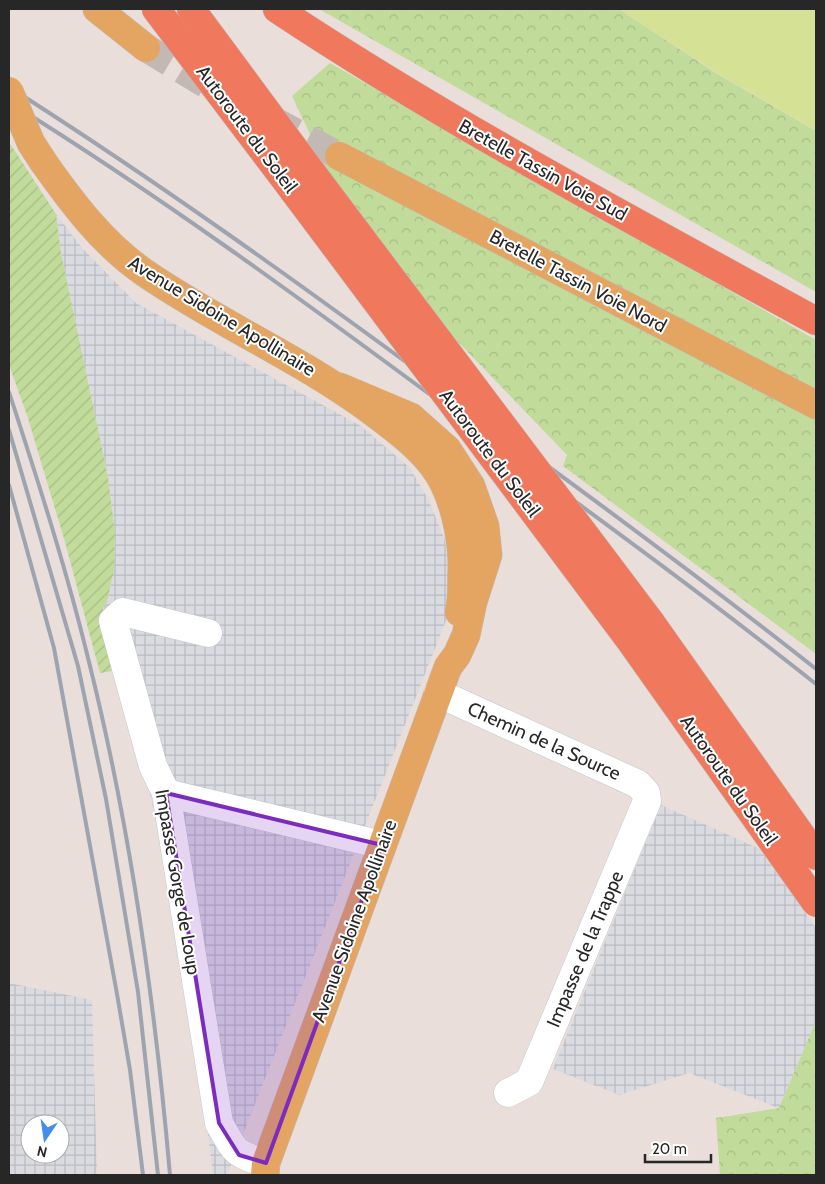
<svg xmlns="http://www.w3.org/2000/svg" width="825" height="1184" viewBox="0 0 825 1184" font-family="Cabin,sans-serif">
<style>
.industrial{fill:url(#industrial-grid);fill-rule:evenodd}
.forest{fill:url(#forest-crowns)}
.garden{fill:url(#garden-furrows)}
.pitch{fill:#d5e296}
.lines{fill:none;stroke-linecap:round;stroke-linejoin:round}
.major-tunnel{stroke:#c2b9b5;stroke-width:28;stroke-dasharray:28 14;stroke-linecap:butt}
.minor-casing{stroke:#c2c8d0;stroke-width:29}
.major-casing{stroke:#bebebe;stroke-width:29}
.highway-casing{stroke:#bebebe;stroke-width:29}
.minor{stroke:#fff;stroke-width:28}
.major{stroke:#e4a563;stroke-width:28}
.highway{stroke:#f0785d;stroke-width:28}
.rail{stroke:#9da4b0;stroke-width:4}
.major-bridge-casing{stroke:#bebebe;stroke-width:29;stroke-linecap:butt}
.highway-bridge-casing{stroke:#bebebe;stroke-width:29;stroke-linecap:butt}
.major-bridge{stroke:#e4a563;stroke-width:28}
.highway-bridge{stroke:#f0785d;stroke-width:28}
.marked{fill:#7b2cbf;fill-opacity:0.2;stroke:#7b2cbf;stroke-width:4;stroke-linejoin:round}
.labels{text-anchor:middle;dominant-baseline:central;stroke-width:4;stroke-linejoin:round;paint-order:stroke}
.street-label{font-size:19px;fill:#272727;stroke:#fff}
</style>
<defs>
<pattern id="industrial-grid" width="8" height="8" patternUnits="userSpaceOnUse" patternTransform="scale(1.25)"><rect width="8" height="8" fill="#dadae1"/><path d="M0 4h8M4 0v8" fill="none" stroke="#bbbbc1"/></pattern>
<pattern id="forest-crowns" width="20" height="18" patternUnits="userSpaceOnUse" patternTransform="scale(1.25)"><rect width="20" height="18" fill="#c1db9a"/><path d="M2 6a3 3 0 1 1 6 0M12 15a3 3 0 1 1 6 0" fill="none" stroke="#a6bc85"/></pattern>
<pattern id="garden-furrows" width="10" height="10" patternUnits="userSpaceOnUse" patternTransform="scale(1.25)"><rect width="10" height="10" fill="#c1db9a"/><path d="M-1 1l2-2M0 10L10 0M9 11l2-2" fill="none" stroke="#a6bc85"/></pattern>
</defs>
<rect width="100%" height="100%" fill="#e9ded9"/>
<g class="industrial">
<path d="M56 214 83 249 136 303 361 426 410 468 428 499 445 540 453 603 227 1175H213L187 957 134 723 103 608 107 602 114 571 115 534 108 477 61 253Z"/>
<path d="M661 805 760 849 816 928V1021L779 1108 689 1073 619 1095 553 1069Z"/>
<path d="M9 983 92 1000 97 1175H9ZM30 1124H60V1154H30Z"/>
</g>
<g class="forest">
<path d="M319 9H619L716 73 816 131V292Z"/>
<path d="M330 63 816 340V654L563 466 567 455 412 294 407 275 326 168 292 96Z"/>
<path d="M816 1021V1175H720L716 1118 779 1108Z"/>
</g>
<path class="garden" d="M9 142 56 214 61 253 108 477 115 534 114 570 107 602 103 608 119 670 100 673 65 542 27 415 9 365Z"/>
<path class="pitch" d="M619 9H816V131L717 73Z"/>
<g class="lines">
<g class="major-tunnel">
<path d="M146 48 219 92"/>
<path d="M271 119 339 156"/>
</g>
<g class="minor-casing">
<g id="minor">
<path d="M208 633 123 612 113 621 153 766 166 793 219 1123C236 1153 233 1153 266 1163"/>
<path d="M438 693 638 784 646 793 647 801 529 1082 508 1093"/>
<path d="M166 793 382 845"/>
</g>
</g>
<g class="major-casing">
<g id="major">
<path d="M97 9 146 48"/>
<path d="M339 156 816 405"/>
<path d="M44 163C73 204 103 244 145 273 219 324 302 359 374 413 395 429 417 445 433 466 453 492 462 535 462 567 461 582 463 597 459 612"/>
<path d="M265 1175 266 1163 448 667 457 655 466 635 473 602 488 555 485 526 471 486 447 449 411 417 340 387"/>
</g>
</g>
<g class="highway-casing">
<g id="highway">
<path d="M156 9 293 190"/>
<path d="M191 9 313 174"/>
<path d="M277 9C450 124 634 221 816 321"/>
</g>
</g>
<use href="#minor" class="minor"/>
<use href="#major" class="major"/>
<use href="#highway" class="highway"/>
<g class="rail">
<path d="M9 87C160 183 304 287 448 393 572 483 696 574 816 669"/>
<path d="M9 102C159 195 302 300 444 405 569 497 695 588 816 684"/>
<path d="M9 392C38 481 67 571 89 662 131 830 155 1003 170 1175"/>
<path d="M9 430 78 666 106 799 138 992 158 1175"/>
<path d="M9 485 54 648 117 994 130 1070 143 1175"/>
</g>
<g class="major-bridge-casing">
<path id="major-bridge" d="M9 91 31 143 44 163"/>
</g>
<g class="highway-bridge-casing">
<g id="highway-bridge">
<path d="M313 174 652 624 816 856"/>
<path d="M293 190 629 639 816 903"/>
</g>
</g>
<use href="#major-bridge" class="major-bridge"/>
<use href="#highway-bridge" class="highway-bridge"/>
</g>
<path class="marked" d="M166 793 382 845 266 1163 239 1155 219 1123Z"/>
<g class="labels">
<g class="street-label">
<text transform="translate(247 129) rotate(53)">Autoroute du Soleil</text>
<text transform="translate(543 170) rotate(29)">Bretelle Tassin Voie Sud</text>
<text transform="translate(578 281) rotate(28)">Bretelle Tassin Voie Nord</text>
<text transform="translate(222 316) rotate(31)">Avenue Sidoine Apollinaire</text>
<text transform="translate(490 453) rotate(53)">Autoroute du Soleil</text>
<text transform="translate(544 741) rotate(24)">Chemin de la Source</text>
<text transform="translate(729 780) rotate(55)">Autoroute du Soleil</text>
<text transform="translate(178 882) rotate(80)">Impasse Gorge de Loup</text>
<text transform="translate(354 921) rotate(-70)">Avenue Sidoine Apollinaire</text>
<text transform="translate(585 949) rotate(-67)">Impasse de la Trappe</text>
</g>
</g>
<rect width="825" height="1184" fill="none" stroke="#272727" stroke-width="20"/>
<g transform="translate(45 1139) rotate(193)"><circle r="24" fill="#ffffff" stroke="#a9a9a9"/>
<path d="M0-4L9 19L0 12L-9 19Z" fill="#458dea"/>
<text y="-8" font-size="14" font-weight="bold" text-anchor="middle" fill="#272727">N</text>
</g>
<path d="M645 1154v8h66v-8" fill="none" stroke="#272727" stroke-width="2.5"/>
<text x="652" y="1154" font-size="15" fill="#272727" stroke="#ffffff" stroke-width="4" paint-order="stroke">20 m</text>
</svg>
